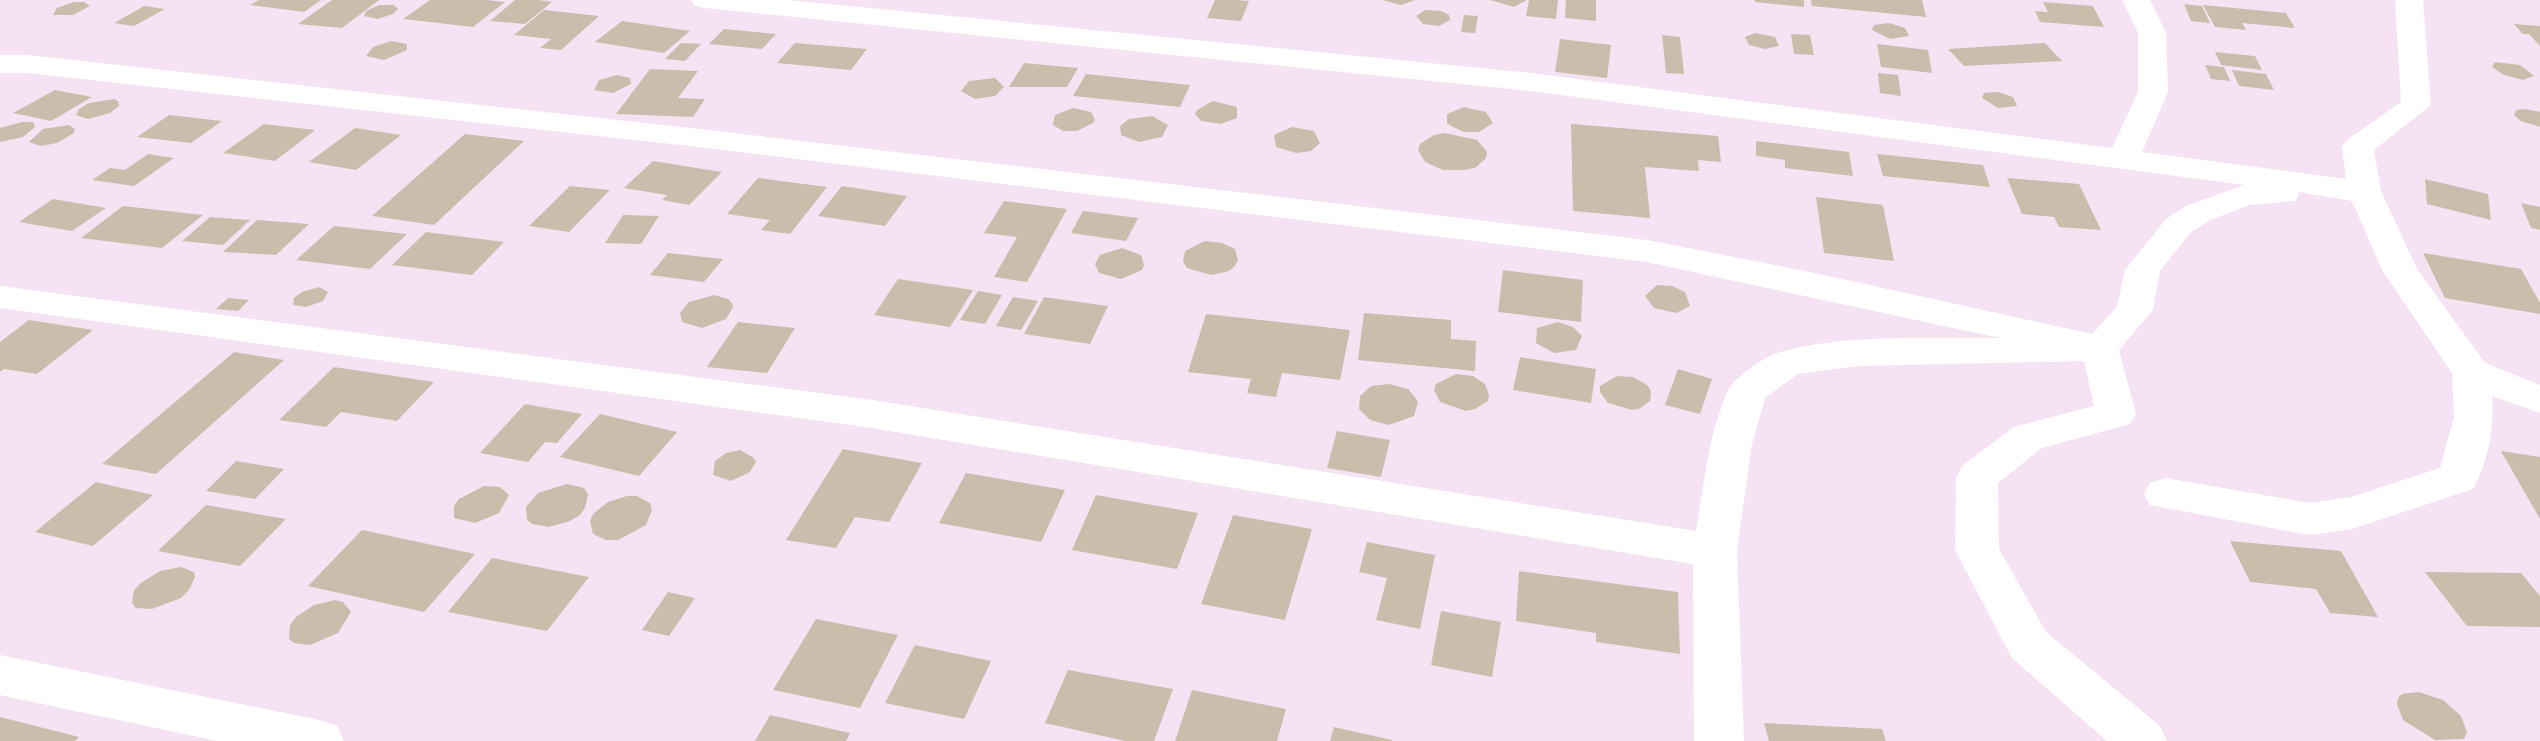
<svg xmlns="http://www.w3.org/2000/svg" width="2540" height="741" viewBox="0 0 2540 741" font-family="'PT Serif',serif">
<style>
.building{fill:#cbbdab}
.lines{fill:none;stroke-linecap:round;stroke-linejoin:round}
.minor{fill:#fff;fill-rule:evenodd}
</style>
<rect width="100%" height="100%" fill="#f5e3f4"/>
<g class="building">
<path d="M259 0H321L304 12 250 5Z"/>
<path d="M332 0H379L342 28 298 24Z"/>
<path d="M430 0H486L505 2 473 27 403 19Z"/>
<path d="M515 0H539L552 2 525 24 490 21Z"/>
<path d="M1215 0H1237L1249 1 1241 21 1207 18Z"/>
<path d="M1382 0H1415L1401 5Z"/>
<path d="M1490 0H1527L1514 7Z"/>
<path d="M1529 0H1558L1556 19 1526 16Z"/>
<path d="M1566 0H1596V21L1565 18Z"/>
<path d="M1755 0H1804V7L1755 2Z"/>
<path d="M1811 0H1922L1926 17 1812 6Z"/>
<path d="M74 2H84L90 6 73 15H53L57 8Z"/>
<path d="M2043 2 2093 6 2104 27 2040 22 2035 11 2048 12Z"/>
<path d="M2184 4 2202 6 2210 23 2191 21Z"/>
<path d="M379 5H394L398 9 393 14 378 19 364 16 366 11Z"/>
<path d="M2203 5 2286 13 2295 28 2242 23 2246 30 2215 27Z"/>
<path d="M144 6 165 9 134 26 114 23Z"/>
<path d="M544 10 599 16 561 50 540 48 551 39 514 35Z"/>
<path d="M1425 10 1441 11 1449 15 1450 20 1439 26 1423 24 1416 16Z"/>
<path d="M1464 15 1478 16 1475 33 1461 32Z"/>
<path d="M622 21 690 31 664 53 595 42Z"/>
<path d="M1889 23 1905 28 1909 36 1890 39 1872 30 1874 25Z"/>
<path d="M2514 24 2540 26V46L2529 34H2523Z"/>
<path d="M724 29 776 34 762 49 709 44Z"/>
<path d="M1755 33 1775 37 1779 46 1765 49 1749 45 1745 37Z"/>
<path d="M1791 34 1810 35 1814 55 1794 54Z"/>
<path d="M1662 35 1680 37 1684 74 1666 73Z"/>
<path d="M1560 39 1611 45 1607 78 1555 72Z"/>
<path d="M391 41 407 44V50L384 60 366 56 373 47Z"/>
<path d="M681 43 701 44 685 61 665 59Z"/>
<path d="M795 43 867 49 851 70 777 63Z"/>
<path d="M2045 43 2062 61 1964 66 1948 49Z"/>
<path d="M1877 44 1928 50 1932 73 1881 67Z"/>
<path d="M2215 52 2255 56 2262 70 2221 65Z"/>
<path d="M2495 62 2520 65 2534 76 2523 80 2504 75 2492 67Z"/>
<path d="M1024 63 1078 68 1067 87H1009Z"/>
<path d="M2205 65 2224 67 2230 81 2211 79Z"/>
<path d="M650 69 698 71 678 98 705 99 693 117 616 114Z"/>
<path d="M2232 70 2266 74 2274 90 2239 86Z"/>
<path d="M1878 73 1898 75 1901 96 1880 93Z"/>
<path d="M1086 74 1190 85 1180 107 1073 96Z"/>
<path d="M617 75 630 78 631 84 613 93 594 90 599 80Z"/>
<path d="M995 78 1004 87 995 96 975 99 961 91 969 81Z"/>
<path d="M55 90 92 97 51 121 13 113Z"/>
<path d="M1998 92 2013 97 2017 106 1998 108 1982 98 1984 93Z"/>
<path d="M114 99 118 101 119 106 110 113 88 119 76 115 79 109 89 103Z"/>
<path d="M1213 101 1237 107V118L1221 124 1201 121 1195 114 1197 110Z"/>
<path d="M1464 107 1486 112 1493 123 1479 132H1464L1451 126 1447 123V114Z"/>
<path d="M1073 108 1091 112 1095 120 1093 123 1077 131H1063L1053 125 1055 115Z"/>
<path d="M2525 109 2540 112V127L2521 121 2514 115 2516 110Z"/>
<path d="M169 115 222 121 191 143 137 137Z"/>
<path d="M1152 116 1168 125 1162 137 1139 142 1121 135 1120 126 1129 119Z"/>
<path d="M22 122H33L35 127 23 137 0 142V128Z"/>
<path d="M264 124 315 130 275 161 223 153Z"/>
<path d="M1571 124 1718 136 1721 162 1698 160 1699 171 1645 167 1650 218 1573 211Z"/>
<path d="M69 125 75 129 74 133 57 143 41 146 29 142 43 129Z"/>
<path d="M1292 127 1314 131 1320 143 1311 151 1296 153 1276 147 1274 135Z"/>
<path d="M355 128 401 135 356 170 309 162Z"/>
<path d="M1445 133 1477 140 1487 152 1486 158 1475 168 1465 170H1443L1425 162 1418 150 1420 144 1434 135Z"/>
<path d="M465 134 524 141 434 225 372 216Z"/>
<path d="M1756 141 1849 152 1853 176 1785 168V160L1756 156Z"/>
<path d="M148 154 174 158 134 186 92 180 110 168 125 170Z"/>
<path d="M1877 154 1983 165 1990 187 1883 176Z"/>
<path d="M653 161 722 172 689 205 662 200 667 195 624 188Z"/>
<path d="M758 178 827 187 790 234 761 230 770 220 727 214Z"/>
<path d="M2007 178 2079 184 2101 230 2059 227 2054 217 2022 214Z"/>
<path d="M2425 179 2488 194 2491 220 2427 204Z"/>
<path d="M570 186 610 190 569 232 529 226Z"/>
<path d="M842 186 907 196 885 226 818 216Z"/>
<path d="M1816 197 1883 205 1894 261 1824 253Z"/>
<path d="M53 199 106 208 72 231 19 222Z"/>
<path d="M1004 201 1067 209 1027 282 994 277 1017 237 984 233Z"/>
<path d="M2521 203 2540 207V230L2531 228Z"/>
<path d="M123 206 203 215 162 248 81 238Z"/>
<path d="M1083 211 1138 218 1126 241 1071 233Z"/>
<path d="M623 215 659 216 641 244 605 243Z"/>
<path d="M210 217 250 220 223 245 182 241Z"/>
<path d="M257 220 309 224 276 255 223 252Z"/>
<path d="M334 226 407 234 370 269 296 260Z"/>
<path d="M426 232 504 242 472 275 392 265Z"/>
<path d="M1205 241 1222 243 1235 249 1238 260 1235 266 1229 271 1211 275 1187 268 1183 262 1185 251Z"/>
<path d="M1122 248 1141 255 1144 265 1142 270 1121 279 1099 273 1095 264 1100 255Z"/>
<path d="M668 253 723 259 704 282 650 275Z"/>
<path d="M2423 253 2521 269 2540 303V314L2445 298Z"/>
<path d="M1503 270 1583 280 1581 322 1498 312Z"/>
<path d="M898 279 973 290 950 327 874 315Z"/>
<path d="M1657 285 1672 286 1685 292 1690 306 1676 313 1654 308 1645 296Z"/>
<path d="M319 287 328 292 323 301 306 307 293 305 294 298 302 292Z"/>
<path d="M978 291 1002 295 985 324 960 320Z"/>
<path d="M714 295 728 299 732 303 733 307 726 319 702 328 682 322 680 313 689 302Z"/>
<path d="M1013 297 1038 301 1021 330 996 326Z"/>
<path d="M1044 297 1108 306 1090 344 1024 334Z"/>
<path d="M228 298 249 300 238 311 216 309Z"/>
<path d="M1364 313 1451 320V339L1476 341 1475 371 1358 360Z"/>
<path d="M1206 314 1350 330 1340 380 1282 373 1276 397 1247 393 1251 379 1188 372Z"/>
<path d="M29 320 93 330 37 374 4 369 0 372V342Z"/>
<path d="M738 322 795 328 767 373 707 367Z"/>
<path d="M1558 322 1573 327 1582 336 1576 350 1554 353 1536 343 1537 328Z"/>
<path d="M234 352 284 360 156 474 102 464Z"/>
<path d="M1520 357 1596 369 1591 403 1513 390Z"/>
<path d="M334 367 434 382 397 421 341 412 326 427 279 420Z"/>
<path d="M1678 369 1712 379 1700 414 1665 405Z"/>
<path d="M1456 374 1473 376 1485 384 1489 395 1488 401 1475 409 1466 411 1440 402 1434 390 1436 384Z"/>
<path d="M1617 376 1633 377 1647 385 1651 391 1650 401 1639 409 1632 410 1608 403 1600 392V386Z"/>
<path d="M1390 384 1408 389 1414 396 1418 402 1414 416 1389 425 1370 420 1359 409 1360 396 1371 386Z"/>
<path d="M525 404 582 414 557 443 545 442 528 462 480 453Z"/>
<path d="M600 414 677 432 639 476 560 457Z"/>
<path d="M1337 431 1390 440 1381 477 1327 468Z"/>
<path d="M843 449 922 463 889 522 855 517 836 548 786 540Z"/>
<path d="M740 450 754 458 756 462 750 472 731 481 713 475 715 461 726 453Z"/>
<path d="M2501 451 2540 457V519Z"/>
<path d="M236 461 284 469 255 499 206 491Z"/>
<path d="M966 473 1065 490 1041 542 939 523Z"/>
<path d="M96 482 153 495 93 546 35 532Z"/>
<path d="M567 484 584 488 588 494 585 508 580 515 570 521 549 527 532 524 527 520 526 507 538 493Z"/>
<path d="M484 486 500 487 509 495 499 513 475 523 454 518V506L459 499Z"/>
<path d="M1096 495 1198 513 1177 569 1072 550Z"/>
<path d="M627 496H637L650 503 652 510 646 525 618 540H606L593 534 590 521 593 514 608 502Z"/>
<path d="M206 505 286 519 240 566 158 551Z"/>
<path d="M1233 515 1312 529 1285 620 1201 604Z"/>
<path d="M362 530 475 554 424 612 308 586Z"/>
<path d="M2230 541 2341 551 2378 617 2330 613 2316 589 2250 582Z"/>
<path d="M1367 542 1435 555 1420 629 1376 620 1387 578 1359 572Z"/>
<path d="M492 558 589 577 547 631 448 612Z"/>
<path d="M181 567 194 572 195 577 189 590 181 598 152 609 136 608 132 603 134 590 141 583 160 571Z"/>
<path d="M1519 571 1678 592 1680 654 1596 642V633L1516 621Z"/>
<path d="M2425 572 2521 573 2540 596V627L2467 626Z"/>
<path d="M668 592 695 598 669 636 642 630Z"/>
<path d="M335 600 343 602 351 612 338 633 310 645 294 643 289 639 290 625 296 617 314 605Z"/>
<path d="M1441 611 1501 622 1492 677 1431 665Z"/>
<path d="M816 619 898 635 860 708 773 690Z"/>
<path d="M915 645 991 661 964 719 885 703Z"/>
<path d="M1068 670 1173 689 1154 741H1125L1045 723Z"/>
<path d="M1192 690 1286 709 1277 741H1175Z"/>
<path d="M2419 692 2443 700 2461 716 2467 732 2464 739 2435 740 2403 720 2397 704 2398 698 2402 694Z"/>
<path d="M770 715 850 733 846 741H755Z"/>
<path d="M0 717 79 737 75 741H0Z"/>
<path d="M1764 723 1882 729 1886 741H1769Z"/>
<path d="M1334 727 1392 740V741H1330Z"/>
</g>
<g class="lines">
<g class="minor">
<path d="M691 0H788L1531 73 2112 148 2138 92V33L2122 0H2150L2166 33 2168 92 2142 152 2346 179 2342 147 2347 140 2401 102 2395 0H2423L2431 105 2374 150 2381 191 2417 269 2485 363 2540 385V413L2492 396C2495 425 2488 463 2473 489L2352 529 2310 535 2150 505 2144 494 2150 483 2165 478 2310 503 2351 497 2440 468 2454 417 2452 373 2382 270 2352 201 2299 192 2296 201 2250 205 2210 220 2190 233 2160 271 2153 310 2119 350 2136 414 2130 424 2042 448 1998 483 1999 549 2046 632 2160 726 2167 741H2107L2012 658 1955 550 1956 477 1962 466 2014 427 2094 406 2084 361 1857 366 1798 374 1765 398 1752 444 1737 551 1744 741H1694L1693 564 872 428 0 308V286L872 400 1696 531C1704 486 1708 434 1728 391 1734 377 1763 358 1777 353 1841 333 1932 339 2000 338L1647 262 699 147 28 73H0V55H28L699 129 1647 240 1805 271 2092 334 2117 307 2125 270 2166 219 2186 206 2245 185 1531 91 705 8 695 6Z"/>
<path d="M0 655 319 720 337 726 344 741H218L0 695Z"/>
</g>
</g>
</svg>
